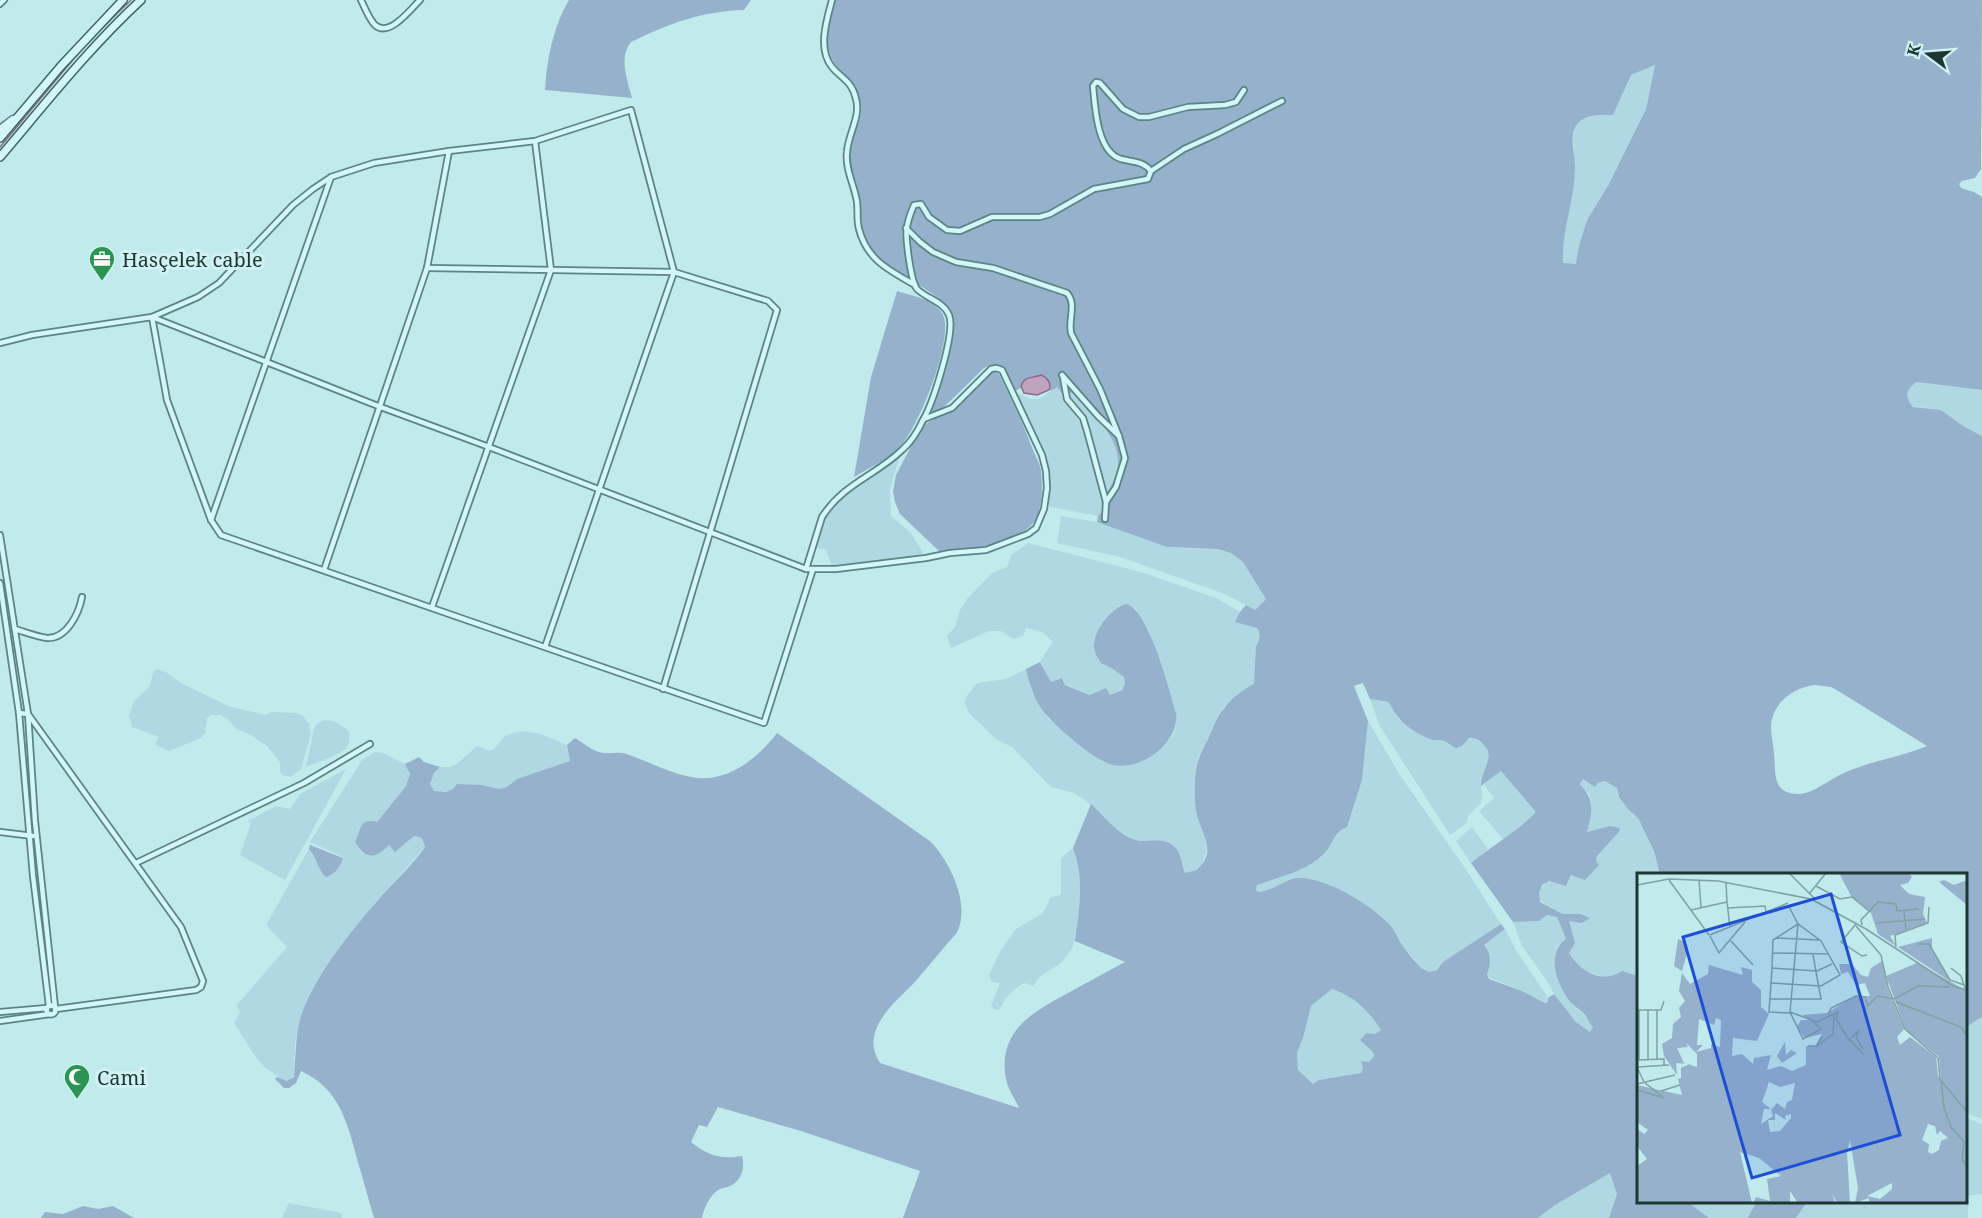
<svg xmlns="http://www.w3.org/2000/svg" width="1982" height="1218" viewBox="0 0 1982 1218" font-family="'Noto Serif',serif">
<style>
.farmland{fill:#afd8e3}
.green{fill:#96b1cb;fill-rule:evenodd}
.water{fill:#c0a4be;stroke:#8d6b8a;stroke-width:1.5}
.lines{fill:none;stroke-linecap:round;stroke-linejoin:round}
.stream{stroke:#8d6b8a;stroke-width:1.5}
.minor-casing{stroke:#598682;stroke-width:8}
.tertiary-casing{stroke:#598682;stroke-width:9}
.secondary-casing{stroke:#3c6862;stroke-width:10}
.minor{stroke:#d4f6f8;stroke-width:4.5}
.tertiary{stroke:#d4f6f8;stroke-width:6}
.secondary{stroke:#d4f6f8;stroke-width:7}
.labels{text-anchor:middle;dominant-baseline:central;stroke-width:6;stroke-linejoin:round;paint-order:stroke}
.poi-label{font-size:20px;fill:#1d3632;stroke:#d1f2f5;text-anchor:start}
.inset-road{fill:none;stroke:#7fa2a2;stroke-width:1.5}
.view{fill:#1d4ed8;fill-opacity:0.15;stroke:#1d4ed8;stroke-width:3}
.inset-edge{fill:none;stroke:#1d3632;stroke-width:3}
</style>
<rect width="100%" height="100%" fill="#c1eaed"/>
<g class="farmland">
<path d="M1655 65 1646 109 1609 184 1587 220 1576 265 1563 263V239L1575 176 1573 137 1576 126 1584 118 1591 115H1613L1631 75Z"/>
<path d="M1917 382 1982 390V436L1963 426 1941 410 1911 406 1908 401 1907 393 1910 386Z"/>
<path d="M1057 387 1081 424 1102 497V512L1098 516 1051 507 1048 504 1047 468 1016 397 1020 394 1031 399H1039Z"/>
<path d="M1073 391 1109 434 1118 449V467L1114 481 1105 494 1084 419 1067 396Z"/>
<path d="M899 458 890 489 891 516 911 533 923 553 914 557 832 565 826 550 814 547 824 519 838 500 852 488Z"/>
<path d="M1061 516 1103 523 1173 548 1218 549 1231 553 1243 562 1266 599 1255 610 1225 594 1120 557 1057 543Z"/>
<path d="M1028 543 1141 572 1216 598 1240 612 1236 622 1257 628 1260 638 1256 646 1255 684 1237 694 1222 709 1198 758 1195 780 1199 820 1206 836 1207 848 1202 864 1197 870 1185 873 1180 854 1170 843 1160 840H1135L1130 838 1115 828 1085 800 1074 793 1051 787 1012 747 997 740 969 713 965 704 966 697 977 683 1006 679 1026 669 1032 692 1043 710 1049 719 1086 749 1125 764 1136 762 1148 757 1164 747 1173 735 1176 727V713L1149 630 1135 608 1119 606 1101 625 1094 640 1095 651 1100 661 1111 667 1113 670 1122 675 1125 679V686L1122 689 1110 695 1105 689 1091 695 1065 684 1064 680 1061 678 1051 682 1040 661 1053 642 1042 632 1026 628 1023 636 1013 639 1001 631H989L951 648 947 636 955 627 960 610 967 599 992 573 1007 567 1011 555Z"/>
<path d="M156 669 166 672 181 683 228 706 266 715 271 712 297 713 303 716 309 724 311 734 301 769 291 777 282 775 280 771V762L267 746 251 735 236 729 228 719 220 715H212L207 718 205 733 201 738 169 751 155 744 159 737 132 727 129 715 134 701 150 686 153 673Z"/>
<path d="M1370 699 1389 702 1398 719 1408 726 1412 731 1424 735 1432 740H1441L1457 748 1462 746 1467 739 1474 738 1486 746 1489 759 1481 779 1482 796 1481 803 1468 816 1466 824 1450 835 1380 726Z"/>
<path d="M324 720 334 721 348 730 350 735 349 744 344 750 332 757 306 767 314 729 317 724Z"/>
<path d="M1368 721 1400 775 1467 871 1501 924 1443 962 1440 967 1434 971 1429 972 1421 968 1403 946 1393 929 1379 916 1349 895 1330 885 1315 880 1294 879 1266 891 1259 892 1256 889 1257 885 1289 874 1319 859 1325 854 1341 829 1347 826 1362 780Z"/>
<path d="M522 731 541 734 567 745 570 761 517 779 507 787 499 789 482 785 442 792 434 791 430 787 432 776 440 767H450L458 763 477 746 487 750H493L506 735Z"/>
<path d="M375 752 383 753 405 764 408 769 410 777 408 783 377 822 358 835 355 842 361 852 368 855 380 853 389 845 395 851 414 836 422 838 425 847 374 904 329 964 313 988 303 1010 295 1044 294 1075 289 1081 283 1080 266 1068 257 1059 234 1023 240 1012 237 1005 287 947 266 925 309 849 315 855 321 872 331 876 341 865 343 857 310 842 362 760Z"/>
<path d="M346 769 285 880 240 855 251 823 248 821 276 806 290 809 300 794Z"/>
<path d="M1501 770 1537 812 1504 840 1479 811 1494 798 1484 785Z"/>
<path d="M1584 779 1594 786 1602 781 1617 788 1619 797 1628 809 1638 818 1654 851 1660 874H1638V976L1622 971 1613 976 1603 977 1588 972 1576 965 1569 953V920L1580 914H1563L1539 900V890L1547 882H1553L1566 885 1571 875 1599 865 1596 861 1597 856 1619 832 1620 828 1610 826 1586 832 1592 805 1589 794 1580 784 1581 781Z"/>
<path d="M1472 827 1488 849 1471 863 1456 841Z"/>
<path d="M1073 848 1080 871 1081 892 1075 941 1071 950 1061 963 1039 977 1033 986 1024 983 1016 988 1006 998 1000 1009 995 1010 991 1006 1000 983 992 982 989 975 1001 950 1016 929 1043 913 1051 897 1061 895V858Z"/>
<path d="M1547 915 1557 917 1566 939 1558 945 1554 955 1563 990 1576 1008 1587 1018 1593 1027 1590 1032 1581 1027 1559 1002 1545 978 1522 946 1513 922 1539 921Z"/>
<path d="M1505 929 1516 950 1549 999 1547 1003 1522 991 1488 977 1487 972 1491 959 1484 945Z"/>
<path d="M1332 989 1346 995 1364 1007 1381 1030 1375 1034 1366 1033 1361 1038V1040L1373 1052 1374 1056 1369 1062 1363 1064 1362 1072 1359 1074 1320 1080 1313 1084 1298 1070 1297 1053 1303 1038 1311 1006Z"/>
<path d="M1982 1017V1119L1966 1113V1027Z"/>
<path d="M1966 1118 1982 1124V1194L1966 1196Z"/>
<path d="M1611 1172 1617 1194 1609 1218H1538L1555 1205Z"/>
<path d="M1688 1202H1756L1748 1218H1709Z"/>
<path d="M1807 1202H1968V1218H1796Z"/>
<path d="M289 1203 342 1213V1218H282Z"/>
</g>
<g class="green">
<path d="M569 0H751L744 10C702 11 668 24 631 42 618 57 628 81 632 98L545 90C547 59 553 27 569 0Z"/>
<path d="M834 0H1982L1981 169 1975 178 1962 181 1959 184 1961 188 1974 192 1982 197V390L1917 382C1906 388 1904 398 1913 407L1941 410 1963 426 1982 436V1017L1966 1027V874H1660L1654 851 1638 818 1628 809 1619 797 1617 788 1604 781 1598 783 1595 787 1583 779 1580 784C1596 802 1592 811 1587 832L1610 826 1620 828 1619 832 1597 856 1596 861 1599 865 1585 880 1571 875 1566 886 1549 881 1542 885 1539 893 1540 902 1563 914H1580L1590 918 1582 923 1569 921 1575 943 1569 953C1580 971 1602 985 1622 971L1638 976V1202H1688L1709 1218H1609L1617 1194 1610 1173 1555 1205 1538 1218H903L920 1171 801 1131 718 1107 707 1127 699 1125 691 1142C707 1155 721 1160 742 1156 745 1168 742 1180 730 1186 727 1188 723 1187 720 1189 710 1194 704 1208 702 1218H374C368 1198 363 1178 357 1159 347 1122 339 1088 301 1071L296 1083 289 1088H284L275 1079 277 1077 287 1081 294 1077C296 1055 295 1034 302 1013 316 973 357 924 385 892 398 878 414 863 425 847L422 838 414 836 395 852 389 845C375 860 365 859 355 842 361 830 360 817 377 822L406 786 410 774 405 764 419 757 424 762 440 767 434 773 430 784 434 791 446 792 453 789 457 784 482 785 499 789 507 787 517 779 570 761 567 745 575 738C582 742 591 750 599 752 607 755 617 751 626 754 648 761 669 773 691 777 727 784 757 759 777 733L931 842C949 861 970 902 958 930 956 935 950 940 947 944 936 957 925 970 914 983 894 1003 859 1031 880 1063L1019 1108C1015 1098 1008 1090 1006 1079 997 1031 1033 1012 1068 993 1087 983 1106 972 1125 962L1075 941C1079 909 1085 880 1073 848L1091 804C1104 816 1114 830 1130 838 1146 846 1165 832 1178 851 1182 858 1182 866 1185 873L1197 870C1217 850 1203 837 1197 815 1194 803 1195 790 1195 778 1197 755 1204 749 1212 730 1221 708 1233 695 1254 684L1256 646C1260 639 1261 635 1257 628L1235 622 1240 612 1246 605 1255 610 1266 599 1243 562 1231 553 1218 549 1167 547 1097 522 1098 516 1102 512V497C1109 491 1113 483 1116 474 1127 442 1092 414 1073 391L1065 398 1057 387 1051 391 1041 375 1030 377 1021 388 1013 392C1006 378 1003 360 984 368L942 409 935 412 932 411 931 409C936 389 961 326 950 310 940 294 899 275 882 263 854 234 865 224 858 191 855 177 849 165 850 150 851 135 863 121 861 106 858 86 840 75 832 59 823 40 830 20 834 0ZM1655 65 1646 109 1609 184 1587 220 1579 246 1576 264 1563 263C1561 231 1575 200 1575 167 1575 155 1569 137 1576 126 1584 113 1600 115 1613 115L1631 75ZM1363 683 1370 699 1389 702C1398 722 1411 731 1430 739 1434 741 1439 739 1444 741 1449 743 1451 746 1456 748L1462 746 1469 738C1475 738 1479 739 1483 744 1497 757 1480 771 1481 786L1501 771 1536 812C1517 832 1493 845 1471 863L1513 922 1539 921 1547 915 1557 917 1566 939C1546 952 1556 982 1568 999 1573 1006 1580 1009 1585 1015 1588 1019 1589 1023 1593 1027L1590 1032 1576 1022 1554 994 1548 998V1002L1545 1003 1522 991 1489 979 1487 974C1491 963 1492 955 1484 945L1505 929 1501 924 1443 962 1437 970 1429 972 1421 968C1415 961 1408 954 1403 946 1398 939 1395 930 1388 923 1369 904 1326 877 1298 878 1285 879 1273 891 1259 892L1256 890 1257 885C1279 877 1306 871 1323 855 1332 847 1335 830 1347 827L1362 780 1368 721 1354 686ZM1815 685 1831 687 1840 692 1927 746C1901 757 1870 761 1844 773 1832 778 1811 795 1798 794 1771 794 1776 771 1774 753 1773 744 1771 735 1771 726 1772 703 1794 687 1815 685ZM1332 989C1355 997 1368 1010 1381 1030L1375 1034 1366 1033 1360 1040 1373 1052 1374 1056 1369 1062 1361 1061 1363 1068 1361 1073 1319 1080 1313 1084 1298 1070 1297 1053 1303 1038 1311 1006Z"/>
<path d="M897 291C912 296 934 299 942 313 956 335 920 423 903 443 891 458 871 467 854 477L871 377Z"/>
<path d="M994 371 999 374C1010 397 1022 421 1031 445 1034 454 1040 463 1041 471 1043 488 1043 517 1028 528 1004 548 968 548 939 551L900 514 895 502 893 491 896 475 922 426 955 407 991 372Z"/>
<path d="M1126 604C1149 609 1169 690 1176 713 1180 743 1141 771 1113 765 1094 761 1051 723 1041 708 1033 696 1029 683 1026 669L1040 662 1051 682 1062 678 1065 685 1090 695 1106 688 1110 695 1122 690 1125 684 1124 677C1118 673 1109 665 1102 664 1098 658 1094 653 1094 646 1094 630 1111 608 1126 604Z"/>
<path d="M310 845 343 858C341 866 335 875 326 877 318 871 317 857 309 849Z"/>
<path d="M1756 1202H1807L1796 1218H1748Z"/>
<path d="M83 1206 98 1209 113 1206 134 1218H41L45 1212 63 1214Z"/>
</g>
<path class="water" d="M1041 375C1047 377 1052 384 1049 390L1037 395 1024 393 1021 386C1024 376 1033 378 1041 375Z"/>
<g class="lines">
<g class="stream">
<path d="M97 33 131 0"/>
<path d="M0 147 91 38"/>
</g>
<g class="minor-casing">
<g id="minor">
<path d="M361 0C365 8 369 19 375 25 389 38 411 9 420 0"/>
<path d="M832 0C827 19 817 49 832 67 842 79 852 81 856 99 861 117 848 134 847 152 845 167 853 183 856 197 859 207 856 218 859 229 867 260 889 270 915 285"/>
<path d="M0 4 4 0"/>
<path d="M1151 171 1184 149 1217 134 1282 101"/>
<path d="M906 228 920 242 933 252 956 262 993 268 1067 293C1077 304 1068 319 1071 333L1100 389 1119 436"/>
<path d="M427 268 674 272 768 301 777 310 663 689"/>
<path d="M0 343 32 335 152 317 378 406 489 447 806 569H836L926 558 950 553 986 550 1028 534 1036 528 1044 509 1047 488 1046 471 1042 455 1002 370 996 368 991 369 952 408 924 419"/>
<path d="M1062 375 1098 416 1119 436 1125 458 1116 487 1106 502"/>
<path d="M1063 377 1067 399 1083 418 1087 431 1106 502 1105 519"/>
<path d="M211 520 331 177"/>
<path d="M0 535 28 714 35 821 55 1007"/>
<path d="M806 569 822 517C844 483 875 476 902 450 911 442 918 431 923 420 933 403 956 332 949 315 943 301 927 299 917 289 911 282 905 237 907 227 908 220 911 212 914 205L921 204 929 217 947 230 960 231 992 217H1040L1050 214 1094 189 1148 179 1151 171C1143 161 1133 162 1121 159 1097 152 1095 107 1093 86L1096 82 1100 83 1123 109 1139 117H1149L1188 107 1225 105 1236 102 1244 90"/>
<path d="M324 570 427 268 449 151"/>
<path d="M0 583 19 713 33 876 49 1006"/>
<path d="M432 607 551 270 535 141"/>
<path d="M15 629C25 632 37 637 47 638 67 639 79 613 82 597"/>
<path d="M545 647 674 272 631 110 535 141 449 151 374 163 331 177 313 189 293 205 219 283 198 297 152 317 167 400 211 520 221 535C402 597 583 661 764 723L813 569"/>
<path d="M19 713 28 714 181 927 203 981 201 987 196 990 56 1009"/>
<path d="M0 832 33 836"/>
<path d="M136 863 304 783 370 744"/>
<circle cx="51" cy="1010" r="4.5"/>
<path d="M0 1012 47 1008"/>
<path d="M0 1021 50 1014"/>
</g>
</g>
<g class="tertiary-casing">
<path id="tertiary" d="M0 129 13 119"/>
</g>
<g class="secondary-casing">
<g id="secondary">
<path d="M0 138 61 66 123 0"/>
<path d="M0 157C46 103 89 48 141 0"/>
</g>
</g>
<use href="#minor" class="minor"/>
<use href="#tertiary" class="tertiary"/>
<use href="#secondary" class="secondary"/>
</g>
<defs>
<g id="office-pin" transform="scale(1.35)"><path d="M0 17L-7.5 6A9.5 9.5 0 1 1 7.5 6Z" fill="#2a9550" stroke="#d1f2f5"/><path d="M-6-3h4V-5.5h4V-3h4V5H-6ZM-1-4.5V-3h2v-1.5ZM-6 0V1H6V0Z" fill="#fff"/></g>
<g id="mosque-pin" transform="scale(1.35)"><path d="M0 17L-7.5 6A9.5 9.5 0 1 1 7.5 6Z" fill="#2a9550" stroke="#d1f2f5"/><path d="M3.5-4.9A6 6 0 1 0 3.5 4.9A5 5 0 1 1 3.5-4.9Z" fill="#fff"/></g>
</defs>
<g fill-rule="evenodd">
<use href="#office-pin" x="102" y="259"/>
<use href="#mosque-pin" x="77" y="1077"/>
</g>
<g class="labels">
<g class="poi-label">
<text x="122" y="259">Hasçelek cable</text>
<text x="97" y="1077">Cami</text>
</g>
</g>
<g transform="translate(1637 873)">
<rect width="330" height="330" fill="#c1eaed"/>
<path d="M202 0H272L275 4 271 10 263 12 272 21 288 24 286 41 290 50 253 63 259 73 241 61 234 40 214 23ZM307 7 317 12 330 7V32L302 9ZM295 65V75L314 109 261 74ZM41 66 48 69 51 77 45 98 37 93ZM245 88 250 114 267 156 260 164 263 172 273 164 299 184 301 203 327 234 304 206 302 184 269 157 249 103 280 90 330 118V330H232V325L218 330 221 315 213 267 210 279 213 330H200L195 320 198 330H161L153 318V330H116L119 324 133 328 130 306 144 303 122 285 103 279 115 330H0V293L10 286 0 273V256L7 261 11 257 0 249V212L45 222 41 206 44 205V195L53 191 39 190 40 202 27 183 25 171 35 165 36 151 44 144 42 135 48 128 42 118 45 100 53 111 71 101 72 92 106 102 104 94 115 97V109L124 117V134L132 141 120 168 96 165 95 183 105 181 116 191 117 185 134 182 130 197 144 193 155 198 169 192V173H178L185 161 168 165 160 154 164 147H172L166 142 190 140 216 124 233 123 228 110 219 112 211 99 204 101 202 91H215L224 102 231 104 234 95ZM79 145 84 147 83 174 74 171V175L59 179 66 172H60L62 146 77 152ZM49 170 60 181V194L47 190 40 175 51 174ZM132 209 143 214 158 210 155 227 150 229 148 236 140 230 134 237 136 243 124 251 127 236H134L125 229ZM138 240 149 247 148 243 154 241V245L143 258 133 259 131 247H138ZM291 251 298 253 300 262 303 258 311 265 304 268 302 277 295 281 291 279 292 271 285 267ZM255 310V316L243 326 230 323ZM148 169 149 182 154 177 160 180 145 190 140 183Z" fill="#96b1cb" fill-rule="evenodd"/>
<path class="inset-road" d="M152 0 177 25M32 7 72 62M62 7 64 34M89 10 90 29M0 12 32 6 81 8 174 26 229 56 316 113 330 117M179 13 203 26 215 24 232 38M172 21 189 0M151 32 161 51 153 139 166 166 184 156 175 148M90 35 128 33 129 39M54 37 90 29 93 55M267 38 269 57M239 50 288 46M219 51 204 69 225 83 230 82M225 52 224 47 241 29 259 31 260 38 282 36M219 53 244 82 251 114 268 156 301 185 303 206 330 239M73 62 151 30M73 63 82 80 108 49M139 65 182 67M94 68 116 92M281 71H292L313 107 327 112M259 74 258 62 291 50 292 34M136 80 191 81M135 95 180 98 195 91M314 95 324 103 328 115M134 110 184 113 203 102 184 68 161 51 136 67 135 95 134 110 132 139 153 140M133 126H184L176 82M259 129 324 154 330 163M1 137H24L27 128M2 137V187M11 137V187M153 139 180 149 201 139 199 146 212 167 222 157 219 164 226 176M191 142 194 135 219 123 228 124 231 133 240 123 257 126 281 113 313 114M213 167 226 181M171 173H180L185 163M180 173 196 161 197 140M20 186V137M1 187 27 186V192M1 194 32 192M304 207 307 234 314 254 327 269 325 286 330 294M0 211 38 202M0 217 27 225 7 209 0 194M24 218 43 212"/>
<path class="view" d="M194 21 263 262 115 305 46 64Z"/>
<rect width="330" height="330" class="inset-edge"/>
</g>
<g transform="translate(1928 54) rotate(286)" stroke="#d1f2f5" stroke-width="4.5" paint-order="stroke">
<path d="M0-4.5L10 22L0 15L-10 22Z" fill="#1d3632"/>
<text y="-9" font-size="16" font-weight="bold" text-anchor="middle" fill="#1d3632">K</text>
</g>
</svg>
